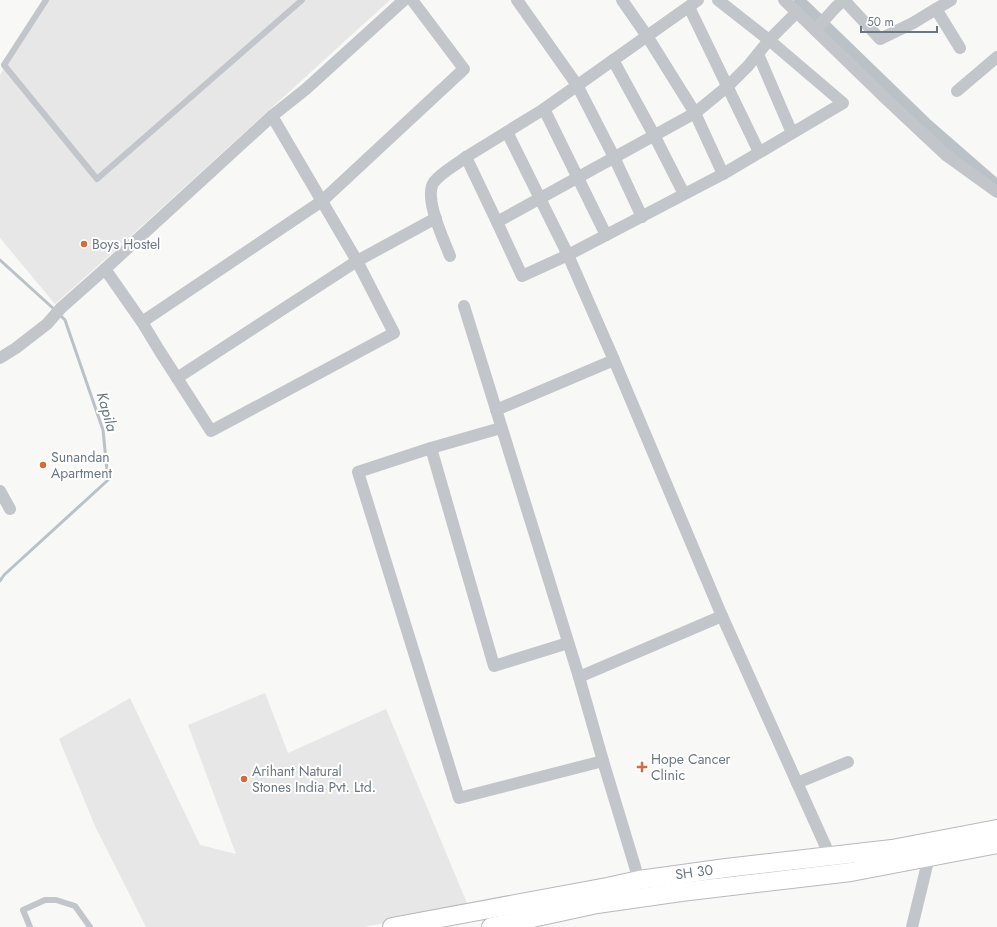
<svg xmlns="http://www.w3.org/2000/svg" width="997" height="927" viewBox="0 0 997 927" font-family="Jost,sans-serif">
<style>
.built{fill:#e6e7e6}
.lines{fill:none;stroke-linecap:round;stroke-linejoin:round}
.stream{stroke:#bac2c7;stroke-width:3}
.canal{stroke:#bac2c7;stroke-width:11}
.primary-casing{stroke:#b6b9bd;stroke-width:20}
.service{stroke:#c2c5c9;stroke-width:6}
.minor{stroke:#c2c5c9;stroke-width:12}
.primary{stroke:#fff;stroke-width:18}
.poi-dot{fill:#d06d3e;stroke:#fff;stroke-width:1.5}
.labels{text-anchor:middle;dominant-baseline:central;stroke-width:4;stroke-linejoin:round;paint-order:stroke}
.poi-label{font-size:14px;fill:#6b7683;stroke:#fff;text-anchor:start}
.street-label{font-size:14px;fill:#6b7683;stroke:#fff}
.water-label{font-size:15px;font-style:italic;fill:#67767f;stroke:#fff}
</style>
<rect width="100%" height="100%" fill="#f8f8f6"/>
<g class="built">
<path d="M48 0H390L122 244 55 304 0 238V75Z"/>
<path d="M265 693 288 753 386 709 469 908 363 927H146L95 826 59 739 130 698 200 845 236 854 188 725Z"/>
</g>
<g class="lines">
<g class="stream">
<path d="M0 260 55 310"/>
<path d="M0 581 4 575 108 480 103 430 65 320 59 314"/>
</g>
<path class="canal" d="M799 0 928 125 997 185"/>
<g class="primary-casing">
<g id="primary">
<path d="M392 927 607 887 639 880 726 868 892 849 997 829"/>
<path d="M491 927 597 904 681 892 851 872 997 844"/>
</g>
</g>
<g class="service">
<path d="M46 0 4 65 97 179 302 0"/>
<path d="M30 927 23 910 45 900H56L75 906 90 927"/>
</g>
<g class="minor">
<path d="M404 0 306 89 272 116 105 269 142 322 159 350 211 431 394 333 357 261 436 218"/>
<path d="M517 0 577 85 614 157 642 217"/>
<path d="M622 0 647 36 695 113 723 174"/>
<path d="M718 0 769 40 797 12"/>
<path d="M784 0 885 98 947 156 997 192"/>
<path d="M844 0 880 39 913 23 936 9"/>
<path d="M951 0 936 9 960 48"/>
<path d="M689 7 759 152"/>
<path d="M815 30 836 7 844 0"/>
<path d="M769 40 843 103 723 174 568 255 522 276 497 222 695 113 728 86 748 66Z"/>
<path d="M758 54 792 133"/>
<path d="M613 60 654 135 684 194"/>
<path d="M957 91 997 57"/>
<path d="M544 109 606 235"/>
<path d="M507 132 568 255 614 360"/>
<path d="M497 222 466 157 544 109 698 0"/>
<path d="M450 256C444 240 423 197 434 182 442 172 456 165 466 157"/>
<path d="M464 306 579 677 603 761 639 880"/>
<path d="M142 322 322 201 464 69 412 0"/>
<path d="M0 358 16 348 47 324 61 308 105 269"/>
<path d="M177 378 357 261 272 116"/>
<path d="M496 410 614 360 722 616 830 856"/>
<path d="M501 428 431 448 358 472 459 798 603 761"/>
<path d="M431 448 494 666 568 643"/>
<path d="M0 491 10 509"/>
<path d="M579 677 722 616"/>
<path d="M797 783 848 762"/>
<path d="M912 927 929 857"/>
</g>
<use href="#primary" class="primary"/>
</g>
<g class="poi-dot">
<circle cx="84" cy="244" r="4"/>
<circle cx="43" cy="465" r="4"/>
<path d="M640 761h4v4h4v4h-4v4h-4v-4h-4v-4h4z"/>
<circle cx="244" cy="779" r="4"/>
</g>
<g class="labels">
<g class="poi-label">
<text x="92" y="244">Boys Hostel</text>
<text x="51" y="457">Sunandan<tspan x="51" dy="16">Apartment</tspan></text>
<text x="651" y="759">Hope Cancer<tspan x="651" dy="16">Clinic</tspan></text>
<text x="252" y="771">Arihant Natural<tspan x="252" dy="16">Stones India Pvt. Ltd.</tspan></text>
</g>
<g class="street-label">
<text transform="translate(694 872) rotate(-8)">SH 30</text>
</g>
<g class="water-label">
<text transform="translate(107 412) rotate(74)">Kapila</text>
</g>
</g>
<path d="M861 26v6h76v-6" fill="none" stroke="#6b7683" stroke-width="2"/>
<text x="867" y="26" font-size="12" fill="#6b7683" stroke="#ffffff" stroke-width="3" paint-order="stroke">50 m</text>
</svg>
